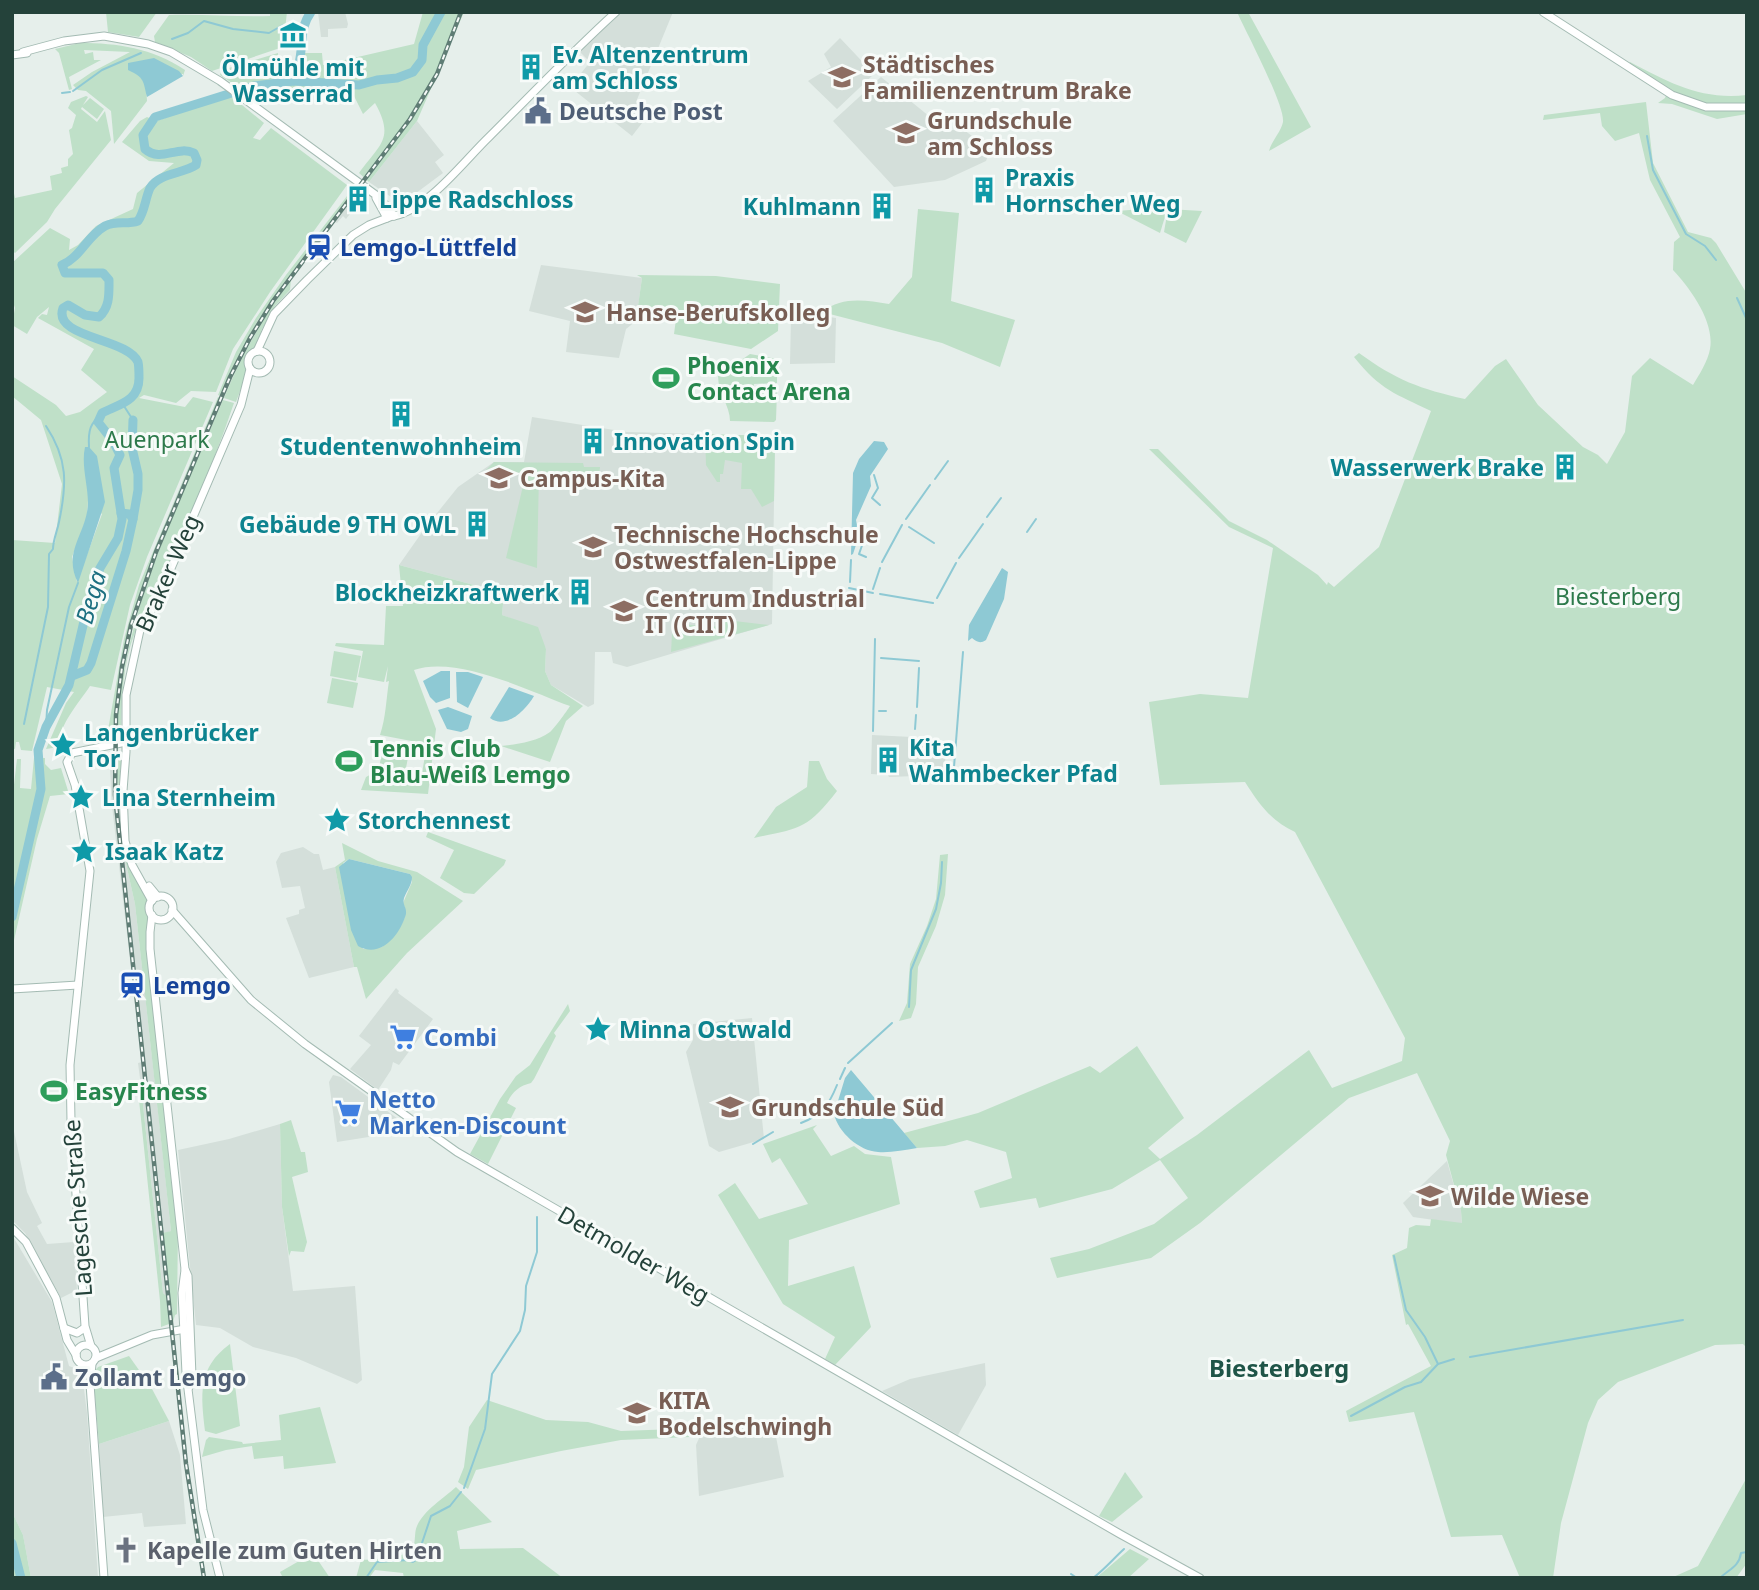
<svg xmlns="http://www.w3.org/2000/svg" width="1759" height="1590" viewBox="0 0 1759 1590" font-family="'Noto Sans',sans-serif">
<style>
.built{fill:#d4dfda}
.green{fill:#bfe0c8;fill-rule:evenodd}
.water{fill:#8ec9d4}
.lines{fill:none;stroke-linecap:round;stroke-linejoin:round}
.stream{stroke:#8ec9d4;stroke-width:2}
.river{stroke:#8ec9d4;stroke-width:9}
.secondary-casing{stroke:#a4bbb3;stroke-width:9}
.secondary{stroke:#fff;stroke-width:7}
.rail-casing{stroke:#5f7d75;stroke-width:4.5}
.rail{stroke:#f7fbf9;stroke-width:2;stroke-dasharray:5;stroke-linecap:butt}
.labels{text-anchor:middle;dominant-baseline:central;stroke-width:6;stroke-linejoin:round;paint-order:stroke}
.culture-label{font-size:23px;font-weight:bold;fill:#0d838f;stroke:#f7fbf9;text-anchor:start}
.education-label{font-size:23px;font-weight:bold;fill:#785e54;stroke:#f7fbf9;text-anchor:start}
.service-label{font-size:23px;font-weight:bold;fill:#4e5e75;stroke:#f7fbf9;text-anchor:start}
.transit-label{font-size:23px;font-weight:bold;fill:#164399;stroke:#f7fbf9;text-anchor:start}
.leisure-label{font-size:23px;font-weight:bold;fill:#27864d;stroke:#f7fbf9;text-anchor:start}
.park-label{font-size:23px;fill:#2d7a4b;stroke:#f7fbf9}
.street-label{font-size:23px;fill:#24423a;stroke:#f7fbf9}
.shop-label{font-size:23px;font-weight:bold;fill:#366cbe;stroke:#f7fbf9;text-anchor:start}
.worship-label{font-size:23px;font-weight:bold;fill:#5b616d;stroke:#f7fbf9;text-anchor:start}
.water-label{font-size:24px;font-style:italic;fill:#1c6f80;stroke:#f7fbf9}
.neighbourhood-label{font-size:24px;font-weight:bold;fill:#1f5548;stroke:#f7fbf9}
</style>
<rect width="100%" height="100%" fill="#e6efeb"/>
<g class="built">
<path d="M318 12H345L348 24 347 28 328 29V37H321Z"/>
<path d="M622 12H673L636 102 649 114 632 136 570 87 590 62 578 50Z"/>
<path d="M840 38 874 74 837 109 808 81 831 67 824 54Z"/>
<path d="M881 77 946 130H964L972 136 989 153 986 161 945 180 894 187 833 121Z"/>
<path d="M417 121 444 155 435 162 443 173 408 199 397 201 369 182Z"/>
<path d="M357 188 365 195 346 219 343 216 337 223 334 222 273 303 250 339 224 398 221 396 237 360 258 320Z"/>
<path d="M541 265 642 278 636 321 626 329 619 358 566 352 570 321 529 311Z"/>
<path d="M811 314 836 318 835 363 790 364 791 317Z"/>
<path d="M220 398 223 400 157 552 139 603 123 667 115 741H113L121 666 136 602 147 571Z"/>
<path d="M532 417 627 432 773 436 775 442 772 624 627 667 613 663 611 652H595L594 704 588 707 551 685 545 671 546 649 533 627 502 615 504 593 399 565 425 528 458 487 494 462H524Z"/>
<path d="M872 735 912 737 913 741 947 742 944 772 942 775 889 777 888 775 871 774Z"/>
<path d="M109 751 116 754V780H118L123 850 135 904 163 1157 171 1231 163 1234 173 1322 169 1324 166 1297 163 1293 141 1086 138 1063 142 1062 112 806Z"/>
<path d="M303 847 314 854H319L323 870 335 867 354 967 309 978 286 918 299 914V910L305 908 300 886 282 888 276 862 281 853Z"/>
<path d="M396 988 399 991 398 993 433 1019 399 1065 393 1062 391 1070 378 1090 350 1069 371 1045 359 1036Z"/>
<path d="M752 1018 764 1139 719 1152 709 1146 686 1052 693 1040V1024Z"/>
<path d="M333 1075 341 1077 413 1130 337 1142 329 1082Z"/>
<path d="M12 1122 27 1192 42 1223 37 1226 47 1244 74 1242 77 1290 61 1298 25 1233 12 1220Z"/>
<path d="M280 1124 282 1207 293 1291 355 1286 362 1380 357 1384 296 1358 253 1347 220 1328 196 1325 178 1150 229 1139Z"/>
<path d="M1447 1161 1461 1211 1462 1224 1413 1217 1403 1203Z"/>
<path d="M12 1235 52 1302 69 1366 77 1369 82 1373 87 1413 98 1578H31L23 1535 12 1512Z"/>
<path d="M985 1363 986 1385 958 1435 882 1391 910 1379Z"/>
<path d="M169 1421 180 1455 186 1524 144 1527 142 1513 103 1517 99 1444Z"/>
<path d="M773 1422 784 1477 699 1496 696 1445 700 1436Z"/>
</g>
<g class="green">
<path d="M106 12H157L139 37 108 32Z"/>
<path d="M270 12H287L283 47 212 71 191 57 155 42 154 36 169 15C203 14 236 17 270 16Z"/>
<path d="M423 12H464L417 121 369 182 359 173C380 144 395 139 375 103L363 114 354 96 343 95V92L293 89 253 97 220 75 222 70 278 53 277 68 295 70 299 53H322L323 65 414 44Z"/>
<path d="M1237 12H1248L1311 127 1269 151C1272 140 1281 132 1283 122 1285 105 1246 32 1237 12Z"/>
<path d="M80 43C118 43 152 48 185 70L183 76V74L139 75 146 85 147 101 114 144 111 111 86 91 78 90 73 85 92 72 130 52 84 50 85 54 93 52 94 60H101L69 77 72 89 69 90 59 53 55 49Z"/>
<path d="M1630 62C1670 83 1700 100 1747 95V114L1717 119 1672 104 1658 103 1665 98 1668 90 1629 64Z"/>
<path d="M86 96 88 97 83 105 90 98 104 109 97 119 82 107 81 109 97 122 105 111 111 140 55 209 47 222 15 253 12 250V184L15 198 52 190 50 176 62 173 61 168 68 166V159L73 154 69 130 72 128 76 115 68 108 71 102Z"/>
<path d="M231 96 264 123 253 138 260 140 271 128 347 185 270 292 233 349 216 392 191 391 176 403 144 395 139 398 185 407 193 397 213 402 147 557 130 605 111 690 90 686C79 703 58 725 59 747L46 749 66 703 74 692 47 687 32 751 21 750 19 742H16L15 749 12 748V540L55 543 62 484 41 420 12 396V376L56 405 66 416 80 412 107 392 81 370 94 349 38 318 42 314 47 315 49 307 37 317 27 334 12 325 15 308 12 299V263L50 228 70 239 69 250 78 245 96 226 133 209 137 193 174 163 149 161 122 142 140 121 147 117 156 121ZM88 501 102 514 77 582 72 557 87 517Z"/>
<path d="M1646 102 1653 163 1688 232 1711 238 1716 243 1747 294V1348L1743 1344 1715 1345 1618 1382 1598 1400 1588 1423 1561 1523 1553 1578H1520L1502 1535 1451 1537 1414 1412 1349 1422 1346 1411 1431 1366 1408 1324 1406 1325 1392 1255 1407 1248 1409 1228 1416 1225 1430 1226 1431 1219 1462 1223 1461 1211 1446 1155 1450 1141 1417 1073 1349 1098 1200 1223 1151 1258 1057 1278 1050 1258 1089 1249 1154 1224 1188 1198 1160 1160 1112 1189 1039 1208 1036 1198 980 1208 974 1191 1012 1178 1006 1152 967 1140 945 1146 917 1148 904 1133 978 1113 1090 1066 1100 1073 1137 1046 1184 1118 1148 1148 1160 1159 1197 1135 1309 1050 1332 1088 1402 1061 1405 1038 1295 832C1271 821 1259 804 1245 782L1160 785 1149 702 1200 694 1248 698 1273 548 1229 527 1149 449H1158L1229 521 1267 540 1318 575 1327 585 1328 582 1334 587 1379 547 1431 411C1396 394 1380 390 1354 357L1359 353C1396 380 1420 389 1465 399L1495 366 1506 359 1538 405 1583 447 1598 455 1607 464 1625 432 1632 376 1650 358 1693 385C1699 375 1708 361 1710 349 1715 322 1690 288 1673 270L1674 242 1680 237 1650 180 1639 133 1615 141 1602 126 1600 113 1543 120 1544 115Z"/>
<path d="M354 187 357 188 352 195 258 320 237 360 221 396 218 395 236 352 256 318 286 275Z"/>
<path d="M1168 207 1160 233 1117 211Z"/>
<path d="M918 209 959 213 951 301 1015 320 1000 367 942 343 822 312C842 296 865 300 889 304L912 277Z"/>
<path d="M1168 209 1202 211 1186 243 1164 232Z"/>
<path d="M637 275 716 276 780 284 778 331 751 349 674 334 676 319 637 313 642 278Z"/>
<path d="M291 279 290 290 275 306 262 329 257 345 247 355V372L236 402 224 398C243 352 262 320 291 279Z"/>
<path d="M750 354 777 359V383L754 384V390L777 391 776 420 774 422 730 421C730 406 718 393 718 376Z"/>
<path d="M218 397 220 398C172 507 120 615 113 735L109 737 108 730 124 639 139 585Z"/>
<path d="M223 400 234 403C215 460 189 519 166 576 157 596 143 613 135 632 123 663 121 700 121 732L116 734C124 611 175 511 223 400Z"/>
<path d="M705 434 773 436 775 442 774 501 762 507 751 489H741L742 463 725 460 723 474H720V482H717L706 465Z"/>
<path d="M494 462 583 463 584 467H600L599 475 539 473 537 568 506 558 526 473 485 471Z"/>
<path d="M399 565 504 593 502 615 538 627 546 649 545 671 551 685 583 706 566 721 550 762 501 746C518 744 536 742 550 732 553 730 567 711 570 706 529 691 457 655 414 670L436 729 428 794 361 790 366 777 377 771 421 779 427 744 380 735C386 717 386 700 389 681L386 682 388 666 384 682 358 677 363 651 335 646 336 643 384 645 386 606H403Z"/>
<path d="M726 620 769 625 671 652 672 634 678 624 724 627Z"/>
<path d="M334 651 361 656 356 681 330 676Z"/>
<path d="M332 678 358 683 353 708 327 703Z"/>
<path d="M384 742 410 747 405 773 379 768Z"/>
<path d="M115 752 122 754 119 790 122 833 149 901 148 911 178 1227 177 1314 175 1315 173 1322 163 1233 171 1231 135 904 123 850Z"/>
<path d="M34 758H45V764L51 770 61 768 69 794 50 796 37 839 12 949V802L17 759H21L20 788 31 789Z"/>
<path d="M809 761H819L827 779 837 791C807 830 800 828 754 838L776 807 807 787Z"/>
<path d="M428 832 506 860 504 865 474 894 464 893 440 878 454 850 426 837Z"/>
<path d="M342 843 378 861 417 872 463 901 407 953 366 999 357 967H354L335 867 345 860ZM349 859 410 874 412 882 403 903C412 920 393 935 382 947L363 949 343 863Z"/>
<path d="M948 854 945 895 936 926 918 967 916 1004 911 1018 899 1021 907 1003 910 964 927 926 936 899 940 855Z"/>
<path d="M568 1004 570 1011 554 1033 556 1036 534 1079 531 1083C519 1086 512 1092 507 1103L516 1108 488 1164 470 1154 500 1099 516 1076 530 1065Z"/>
<path d="M141 1086 163 1293 166 1296 169 1324 161 1327 160 1301 139 1100 138 1087Z"/>
<path d="M291 1120 301 1152H305L308 1172 292 1177 307 1242 304 1252 291 1251 289 1256 282 1207 280 1124Z"/>
<path d="M817 1125 813 1129 831 1156 854 1146 865 1154 891 1157 900 1204 789 1240 788 1286 854 1266 871 1327 835 1365 825 1359 835 1337 783 1304 718 1195 735 1183 759 1219 808 1204 780 1158 772 1163 763 1144Z"/>
<path d="M230 1344 240 1426 216 1434 205 1431C201 1395 197 1368 230 1344Z"/>
<path d="M129 1356 151 1387 169 1421 99 1444 93 1373 98 1367Z"/>
<path d="M487 1400 546 1420 588 1422 621 1431 676 1429 690 1437 621 1440 561 1451 476 1470 468 1489 458 1482 464 1467 469 1427Z"/>
<path d="M320 1407 336 1463 284 1469 283 1456 254 1459 252 1446 226 1450 202 1457 206 1440 209 1437 242 1442 243 1444 281 1440 279 1415Z"/>
<path d="M1125 1472 1143 1497 1112 1522 1099 1516Z"/>
<path d="M1747 1477V1563L1736 1578H1671L1698 1566Z"/>
<path d="M456 1487 492 1522 457 1531 460 1549 523 1548 563 1578H404L403 1573 375 1570 369 1578H356L361 1560C372 1559 407 1559 413 1547 416 1541 414 1532 417 1526 424 1510 444 1498 456 1487Z"/>
<path d="M12 1512 23 1535 31 1578H12Z"/>
<path d="M1130 1549 1149 1559 1128 1578H1096Z"/>
<path d="M313 1553 330 1578H283L280 1572Z"/>
</g>
<g class="water">
<path d="M154 58 179 71 183 76 147 97C143 81 145 78 128 70V63Z"/>
<path d="M874 441 884 442 888 449 870 476 871 486 856 520 859 536 853 554 851 555 853 473 859 459Z"/>
<path d="M85 447H89L97 456 105 502 78 583C62 551 87 534 88 503 88 485 81 465 85 447Z"/>
<path d="M1002 568 1008 572 1004 599 986 640C980 644 977 642 972 638L968 641 969 625Z"/>
<path d="M441 671H450V698L436 703 430 697 423 681Z"/>
<path d="M456 672H468L483 677 468 708 457 702Z"/>
<path d="M509 687 534 696C526 710 506 730 490 718Z"/>
<path d="M448 707 472 716 468 729 461 732 447 729 438 710Z"/>
<path d="M349 859 410 874 412 877C412 885 407 890 404 898 402 905 407 907 406 914 400 935 381 959 358 946L351 930 339 867Z"/>
<path d="M851 1070 917 1148C904 1150 890 1153 878 1152 859 1151 838 1132 834 1114L845 1078Z"/>
</g>
<g class="lines">
<g class="stream">
<path d="M292 25 304 24"/>
<path d="M172 39 188 33 204 21 233 29 269 33 283 25"/>
<path d="M73 91 102 70 141 53"/>
<path d="M62 93 70 92"/>
<path d="M1647 136 1653 170 1686 234 1705 246 1716 260"/>
<path d="M1737 298 1747 320"/>
<path d="M122 403 133 420"/>
<path d="M89 447C88 430 90 424 102 413"/>
<path d="M874 475 878 488 872 498 880 505"/>
<path d="M935 479 948 461"/>
<path d="M987 517 1001 498"/>
<path d="M906 519 930 485"/>
<path d="M909 527 934 543"/>
<path d="M1027 532 1036 519"/>
<path d="M865 537 859 554 866 557"/>
<path d="M959 558 983 524"/>
<path d="M882 562 902 525"/>
<path d="M850 582 851 560"/>
<path d="M849 588 873 593"/>
<path d="M873 589 880 568"/>
<path d="M880 594 933 603"/>
<path d="M937 598 956 563"/>
<path d="M881 658 919 661"/>
<path d="M917 707 919 668"/>
<path d="M879 711H886"/>
<path d="M24 724 48 607 49 554 53 549C53 540 57 532 59 522 67 484 68 459 46 426"/>
<path d="M46 727 47 710 69 607 78 583"/>
<path d="M915 729 916 715"/>
<path d="M873 731 875 639"/>
<path d="M954 767 963 652"/>
<path d="M909 1007 911 970 936 909 941 883 942 862"/>
<path d="M848 1063 892 1023"/>
<path d="M840 1079 845 1068"/>
<path d="M801 1123C822 1115 829 1105 837 1085"/>
<path d="M753 1144 773 1132"/>
<path d="M1394 1256 1406 1310 1425 1337 1438 1364"/>
<path d="M1470 1357 1683 1320"/>
<path d="M1351 1416 1405 1387 1421 1382 1438 1364 1454 1359"/>
<path d="M464 1488 485 1429 492 1374 520 1331 525 1310 526 1286 537 1252V1217"/>
<path d="M1071 1574 1077 1578"/>
<path d="M366 1578 377 1562 408 1560 413 1562 416 1560 414 1551 420 1549 431 1516 450 1506 461 1492"/>
<path d="M1093 1578C1105 1569 1113 1559 1124 1549"/>
<path d="M1720 1578C1729 1569 1739 1567 1741 1553L1747 1552"/>
</g>
<g class="river">
<path d="M294 81 359 85 377 80 397 78 413 72 422 60 423 45 441 12"/>
<path d="M133 519 138 490V474L132 448 133 420"/>
<path d="M72 676 87 670 91 663 126 551 133 519 129 514 121 513"/>
<path d="M12 917 41 789 38 750 46 727 69 685 89 600 100 568 118 538 122 519 114 468 120 455 113 441 98 422 102 413C120 404 139 401 139 378 139 374 139 366 138 362 128 338 52 338 63 308L68 305 85 315 99 317C110 307 109 294 109 280L103 273H65L62 265C81 257 87 236 105 226 116 220 127 225 138 221 145 211 145 199 150 188 159 173 182 174 196 165L197 160 194 153C177 145 161 163 145 149L143 135 155 117 254 86 294 81C296 74 299 66 300 58 303 41 300 27 311 12"/>
<path d="M12 1543 21 1578"/>
</g>
<g class="secondary-casing">
<g id="secondary">
<path d="M1543 12 1672 95 1706 107H1747"/>
<path d="M23 52 64 41 104 36 148 44 171 52 220 81 380 198 394 216"/>
<path d="M12 55 27 53"/>
<path d="M376 198 387 218"/>
<path d="M394 216C428 209 464 161 489 137 531 95 572 52 616 12"/>
<circle cx="259" cy="362" r="11"/>
<path d="M257 351 274 314 307 280 353 235 369 225 395 215"/>
<path d="M149 886 158 897"/>
<circle cx="161" cy="908" r="12"/>
<path d="M152 901 132 865 125 841 123 791 126 752V695L140 630 160 594 241 405 250 369"/>
<path d="M172 910 251 1000 305 1044 457 1152 1120 1534 1200 1578"/>
<path d="M152 915 150 932V949L185 1269 188 1276 192 1376 189 1387"/>
<path d="M12 989 78 985"/>
<path d="M12 1228 26 1242 56 1298 67 1340 76 1355"/>
<path d="M185 1270 182 1293 186 1373 203 1510 220 1578"/>
<path d="M64 1328 77 1333 83 1329"/>
<circle cx="86" cy="1355" r="10"/>
<path d="M91 1346 85 1326 71 1121 70 1065 90 871 75 785 67 762 72 753 126 742"/>
<path d="M96 1358 152 1335 185 1329"/>
<path d="M92 1364 90 1384 104 1578"/>
</g>
</g>
<use href="#secondary" class="secondary"/>
<g class="rail-casing">
<path id="rail" d="M204 1578 186 1464 115 795 116 715 122 667 131 625 156 552 230 377 250 338 273 301 410 119 437 74 461 12"/>
</g>
<use href="#rail" class="rail"/>
</g>
<defs>
<g id="museum-bare" transform="scale(2.1)"><path d="M0-6L6-3V-2H-6V-3ZM-5-1h2V3h-2ZM-1-1h2V3h-2ZM3-1h2V3H3ZM-6 4H6V6H-6Z" fill="#0f9aa8" stroke="#f7fbf9" stroke-width="2.5" paint-order="stroke"/></g>
<g id="building-bare" transform="scale(2.1)"><path d="M-4-6H4V6H1V3H-1V6H-4ZM-2.5-4.3h1.7v1.8h-1.7ZM.8-4.3h1.7v1.8H.8ZM-2.5-1h1.7V.8h-1.7ZM.8-1h1.7V.8H.8Z" fill="#0f9aa8" stroke="#f7fbf9" stroke-width="2.5" paint-order="stroke"/></g>
<g id="school-bare" transform="scale(2.1)"><path d="M0-5L7-2L0 1L-7-2ZM-4 1L0 2.5L4 1V4Q0 6-4 4Z" fill="#8d6e63" stroke="#f7fbf9" stroke-width="2.5" paint-order="stroke"/></g>
<g id="civic-bare" transform="scale(2.1)"><path d="M-.6-6.5H3V-4.5H.6V-3L4-1V1h2V6H-6V1h2V-1L-.6-3ZM-1.2 2.5V6h2.4V2.5Z" fill="#5c6f8a" stroke="#f7fbf9" stroke-width="2.5" paint-order="stroke"/></g>
<g id="station-bare" transform="scale(2.1)"><path d="M-3-6H3Q5-6 5-4V2Q5 4 3 4L4.5 6H3L1.5 4h-3L-3 6H-4.5L-3 4Q-5 4-5 2V-4Q-5-6-3-6ZM-3.5-4v3h7v-3ZM-3.5 1v1.5H-2V1ZM2 1v1.5H3.5V1Z" fill="#1a4fb4" stroke="#f7fbf9" stroke-width="2.5" paint-order="stroke"/></g>
<g id="stadium-bare" transform="scale(2.1)"><path d="M0-5a6.5 5 0 1 0 0 10a6.5 5 0 1 0 0-10ZM-3.5-1.8h7v3.6h-7Z" fill="#2e9e5b" stroke="#f7fbf9" stroke-width="2.5" paint-order="stroke"/></g>
<g id="university-bare" transform="scale(2.1)"><path d="M0-5L7-2L0 1L-7-2ZM-4 1L0 2.5L4 1V4Q0 6-4 4Z" fill="#8d6e63" stroke="#f7fbf9" stroke-width="2.5" paint-order="stroke"/></g>
<g id="sight-bare" transform="scale(2.1)"><path d="M0-6L1.8-2.2L6-1.7L2.9 1.2L3.7 5.4L0 3.3L-3.7 5.4L-2.9 1.2L-6-1.7L-1.8-2.2Z" fill="#0f9aa8" stroke="#f7fbf9" stroke-width="2.5" paint-order="stroke"/></g>
<g id="supermarket-bare" transform="scale(2.1)"><path d="M-6-5.5h2.5l.6 2H6L4.5 2H-2.5L-4.4-4H-6ZM-1.5 3.2a1.3 1.3 0 1 0 .1 0ZM3 3.2a1.3 1.3 0 1 0 .1 0Z" fill="#3f7fe0" stroke="#f7fbf9" stroke-width="2.5" paint-order="stroke"/></g>
<g id="church-bare" transform="scale(2.1)"><path d="M-1.2-6h2.4v3.5h3.3v2.4h-3.3V6h-2.4V-.1h-3.3v-2.4h3.3Z" fill="#6b7280" stroke="#f7fbf9" stroke-width="2.5" paint-order="stroke"/></g>
</defs>
<g fill-rule="evenodd">
<use href="#museum-bare" x="293" y="35"/>
<use href="#building-bare" x="531" y="67"/>
<use href="#school-bare" x="842" y="77"/>
<use href="#civic-bare" x="538" y="111"/>
<use href="#school-bare" x="906" y="133"/>
<use href="#building-bare" x="984" y="190"/>
<use href="#building-bare" x="358" y="199"/>
<use href="#building-bare" x="882" y="206"/>
<use href="#station-bare" x="319" y="247"/>
<use href="#school-bare" x="585" y="312"/>
<use href="#stadium-bare" x="666" y="378"/>
<use href="#building-bare" x="401" y="414"/>
<use href="#building-bare" x="593" y="441"/>
<use href="#building-bare" x="1565" y="467"/>
<use href="#school-bare" x="499" y="478"/>
<use href="#building-bare" x="477" y="524"/>
<use href="#university-bare" x="593" y="547"/>
<use href="#building-bare" x="580" y="592"/>
<use href="#university-bare" x="624" y="611"/>
<use href="#sight-bare" x="63" y="745"/>
<use href="#building-bare" x="888" y="760"/>
<use href="#stadium-bare" x="349" y="761"/>
<use href="#sight-bare" x="81" y="797"/>
<use href="#sight-bare" x="337" y="820"/>
<use href="#sight-bare" x="84" y="851"/>
<use href="#station-bare" x="132" y="985"/>
<use href="#sight-bare" x="598" y="1029"/>
<use href="#supermarket-bare" x="403" y="1037"/>
<use href="#stadium-bare" x="54" y="1091"/>
<use href="#school-bare" x="730" y="1107"/>
<use href="#supermarket-bare" x="348" y="1112"/>
<use href="#school-bare" x="1430" y="1196"/>
<use href="#civic-bare" x="54" y="1377"/>
<use href="#school-bare" x="637" y="1413"/>
<use href="#church-bare" x="126" y="1550"/>
</g>
<g class="labels">
<g class="culture-label">
<text x="552" y="54">Ev. Altenzentrum<tspan x="552" dy="26">am Schloss</tspan></text>
<text x="293" y="67" text-anchor="middle">Ölmühle mit<tspan x="293" dy="26">Wasserrad</tspan></text>
<text x="1005" y="177">Praxis<tspan x="1005" dy="26">Hornscher Weg</tspan></text>
<text x="379" y="199">Lippe Radschloss</text>
<text x="861" y="206" text-anchor="end">Kuhlmann</text>
<text x="614" y="441">Innovation Spin</text>
<text x="401" y="446" text-anchor="middle">Studentenwohnheim</text>
<text x="1544" y="467" text-anchor="end">Wasserwerk Brake</text>
<text x="456" y="524" text-anchor="end">Gebäude 9 TH OWL</text>
<text x="559" y="592" text-anchor="end">Blockheizkraftwerk</text>
<text x="84" y="732">Langenbrücker<tspan x="84" dy="26">Tor</tspan></text>
<text x="909" y="747">Kita<tspan x="909" dy="26">Wahmbecker Pfad</tspan></text>
<text x="102" y="797">Lina Sternheim</text>
<text x="358" y="820">Storchennest</text>
<text x="105" y="851">Isaak Katz</text>
<text x="619" y="1029">Minna Ostwald</text>
</g>
<g class="education-label">
<text x="863" y="64">Städtisches<tspan x="863" dy="26">Familienzentrum Brake</tspan></text>
<text x="927" y="120">Grundschule<tspan x="927" dy="26">am Schloss</tspan></text>
<text x="606" y="312">Hanse-Berufskolleg</text>
<text x="520" y="478">Campus-Kita</text>
<text x="614" y="534">Technische Hochschule<tspan x="614" dy="26">Ostwestfalen-Lippe</tspan></text>
<text x="645" y="598">Centrum Industrial<tspan x="645" dy="26">IT (CIIT)</tspan></text>
<text x="751" y="1107">Grundschule Süd</text>
<text x="1451" y="1196">Wilde Wiese</text>
<text x="658" y="1400">KITA<tspan x="658" dy="26">Bodelschwingh</tspan></text>
</g>
<g class="service-label">
<text x="559" y="111">Deutsche Post</text>
<text x="75" y="1377">Zollamt Lemgo</text>
</g>
<g class="transit-label">
<text x="340" y="247">Lemgo-Lüttfeld</text>
<text x="153" y="985">Lemgo</text>
</g>
<g class="leisure-label">
<text x="687" y="365">Phoenix<tspan x="687" dy="26">Contact Arena</tspan></text>
<text x="370" y="748">Tennis Club<tspan x="370" dy="26">Blau-Weiß Lemgo</tspan></text>
<text x="75" y="1091">EasyFitness</text>
</g>
<g class="park-label">
<text x="157" y="439">Auenpark</text>
<text x="1618" y="596">Biesterberg</text>
</g>
<g class="street-label">
<text transform="translate(167 573) rotate(-66)">Braker Weg</text>
<text transform="translate(77 1208) rotate(-94)">Lagesche Straße</text>
<text transform="translate(634 1254) rotate(30)">Detmolder Weg</text>
</g>
<g class="shop-label">
<text x="424" y="1037">Combi</text>
<text x="369" y="1099">Netto<tspan x="369" dy="26">Marken-Discount</tspan></text>
</g>
<g class="worship-label">
<text x="147" y="1550">Kapelle zum Guten Hirten</text>
</g>
<g class="water-label">
<text transform="translate(90 597) rotate(-74)">Bega</text>
</g>
<g class="neighbourhood-label">
<text x="1279" y="1367">Biesterberg</text>
</g>
</g>
<rect width="1759" height="1590" fill="none" stroke="#24423a" stroke-width="28"/>
</svg>
